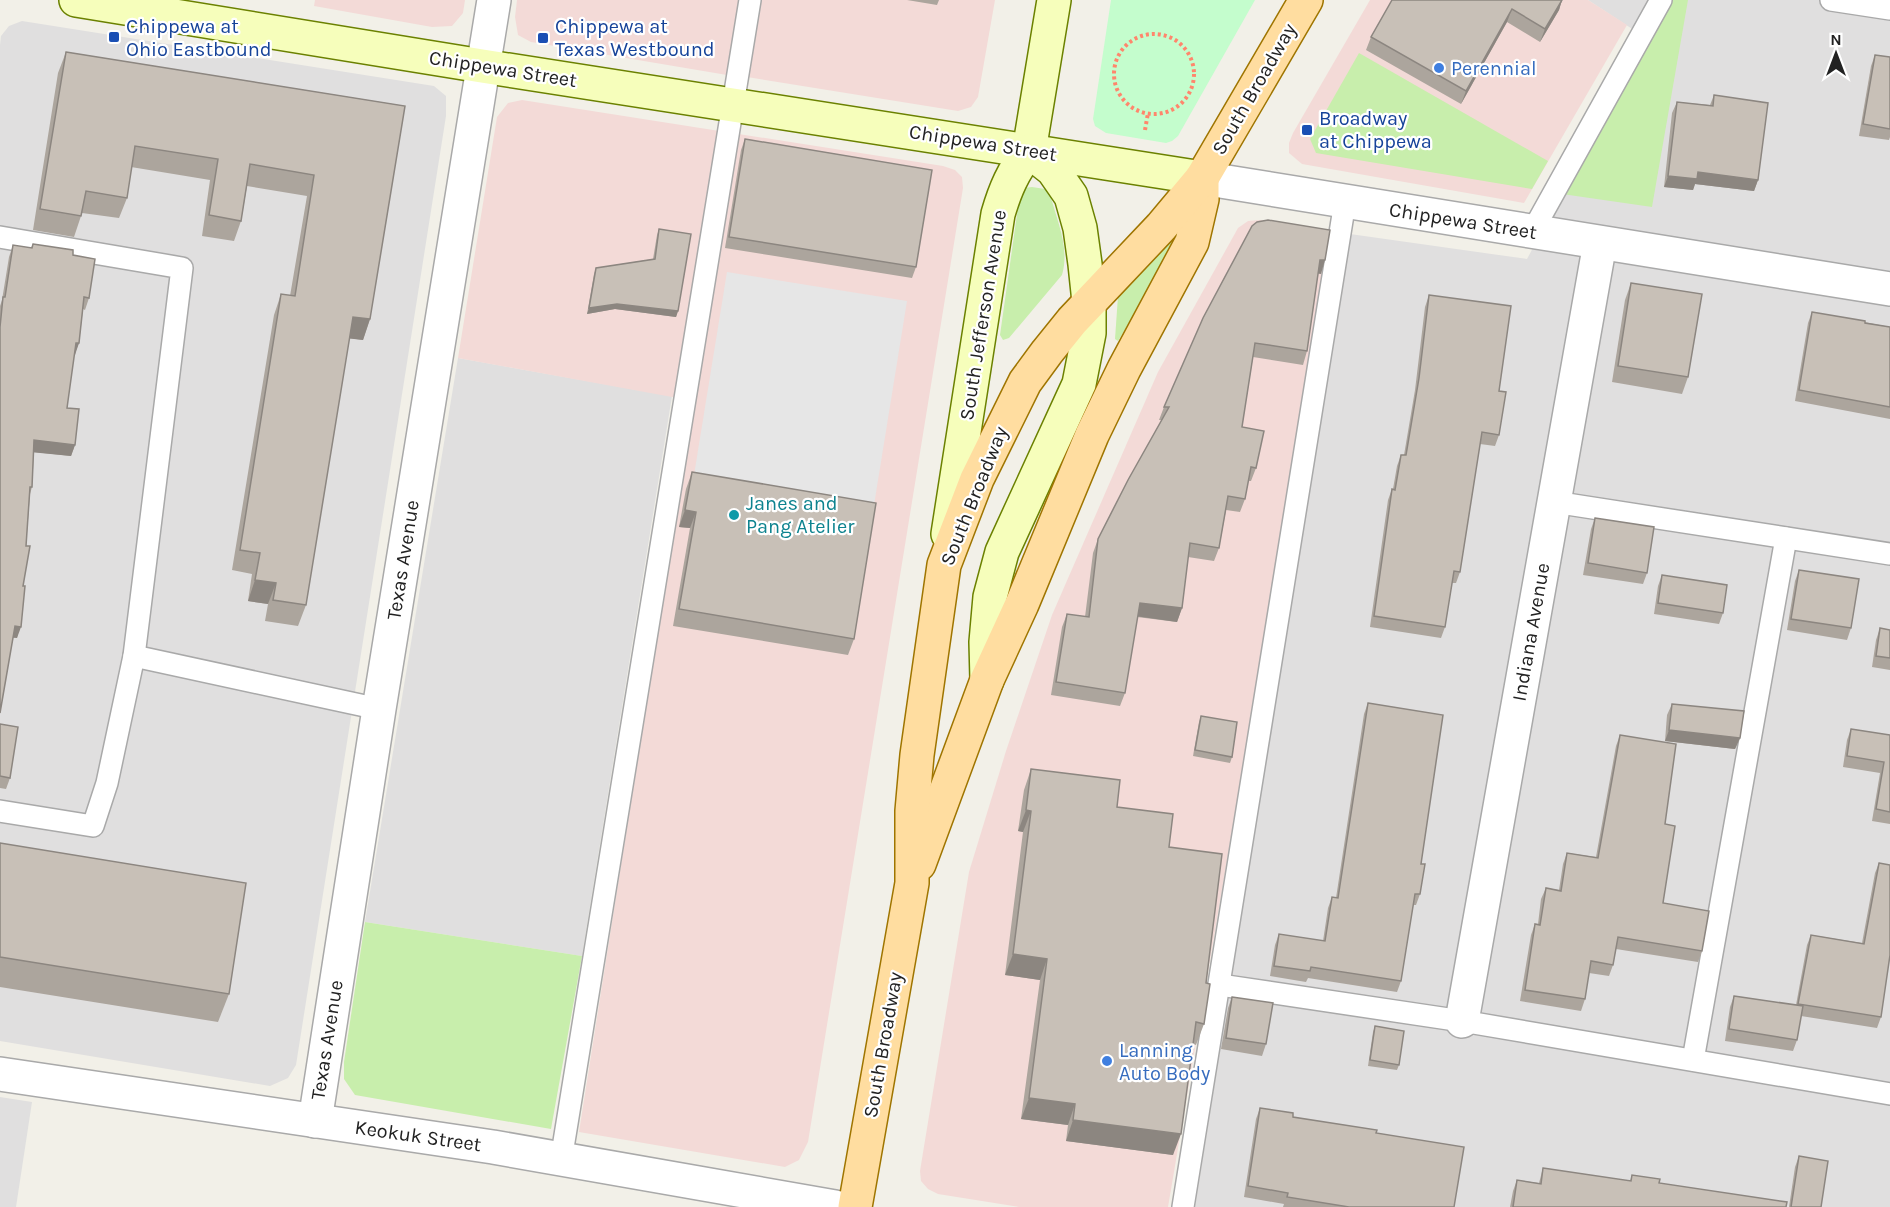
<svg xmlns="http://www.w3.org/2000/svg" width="1890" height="1207" viewBox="0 0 1890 1207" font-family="Karla,sans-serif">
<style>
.residential{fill:#e0dfdf}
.commercial{fill:#f3dad7}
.grass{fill:#c8eeac}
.park{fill:#c4fdcd}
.parking{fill:#e6e6e6}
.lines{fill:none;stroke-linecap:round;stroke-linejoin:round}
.lane-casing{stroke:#a9a9a9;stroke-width:24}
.street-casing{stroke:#a9a9a9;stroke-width:36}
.secondary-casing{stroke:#6b8100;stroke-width:36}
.primary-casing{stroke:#9f7500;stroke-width:36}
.path{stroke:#ff866c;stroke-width:4;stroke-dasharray:3 3;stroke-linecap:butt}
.lane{stroke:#fff;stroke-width:21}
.street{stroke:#fff;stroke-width:33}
.secondary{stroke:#f6febb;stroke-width:33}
.primary{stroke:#ffdda0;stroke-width:33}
.wall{fill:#aca59d}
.shaded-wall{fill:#8c8680}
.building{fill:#c8c0b7;stroke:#8c8680;stroke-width:1.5}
.transit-dot{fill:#1a4fb4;stroke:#fff;stroke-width:2}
.shop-dot{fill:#3f7fe0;stroke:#fff;stroke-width:2}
.culture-dot{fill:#0f9aa8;stroke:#fff;stroke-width:2}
.labels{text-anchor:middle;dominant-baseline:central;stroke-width:4.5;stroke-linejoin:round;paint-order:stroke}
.transit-label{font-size:20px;fill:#164399;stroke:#fff;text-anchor:start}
.shop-label{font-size:20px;fill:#366cbe;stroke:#fff;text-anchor:start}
.street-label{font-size:20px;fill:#222;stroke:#fff}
.culture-label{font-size:20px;fill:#0d838f;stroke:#fff;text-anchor:start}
</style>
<rect width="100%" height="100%" fill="#f2f0e8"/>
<g class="residential">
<path d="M1588 0H1890V1207H1195L1350 234 1527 259 1646 38Z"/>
<path d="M22 21 434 86 446 96V116L296 1065 288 1078 270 1086 0 1041V45L1 36 9 26Z"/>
<path d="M458 358 672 396 582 956 365 922Z"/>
<path d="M0 1097 32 1102 16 1207H0Z"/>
</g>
<g class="commercial">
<path d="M315 0H465L463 13 452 26 432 27 314 6Z"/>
<path d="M517 0H739L727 75 531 42 518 35 515 17Z"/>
<path d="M760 0H995L978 97 971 107 958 111 747 77Z"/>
<path d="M1370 0H1588L1627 25 1524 203 1302 164 1289 153V143L1293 133Z"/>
<path d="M522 100 943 166 955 170 962 177 963 188 808 1142 799 1160 785 1167 579 1132 694 401 458 358 497 117 508 103Z"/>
<path d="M1260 220 1334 232 1168 1207H1019L938 1194 928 1189 921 1181 920 1171 969 872 1006 751 1052 615 1158 372 1238 228 1248 221Z"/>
</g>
<g class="grass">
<path d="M1670 0H1688L1652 207 1562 194Z"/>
<path d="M1359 53 1548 161 1532 189 1316 153 1310 139Z"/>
<path d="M1032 187 1045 189 1050 194C1057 221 1070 248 1062 275L1009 338 1003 340 1000 335 1020 193 1024 188Z"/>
<path d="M1171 233H1184L1118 341 1115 339 1118 296Z"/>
<path d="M365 922 582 956 551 1129 355 1095 344 1079V1062Z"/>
</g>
<path class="park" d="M1111 0H1255L1178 136 1172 141 1166 143 1106 133 1095 126 1093 119Z"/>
<path class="parking" d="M727 272 907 301 874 505 694 475Z"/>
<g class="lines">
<g class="lane-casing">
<g id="lane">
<path d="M1831 0 1890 9"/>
<path d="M1532 232 1661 0"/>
<path d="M0 237 182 268 134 656 107 783 93 826 0 811"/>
<path d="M1554 502 1890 554"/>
<path d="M134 656 379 709"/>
<path d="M1220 985 1462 1021 1890 1094"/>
<path d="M1693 1060 1786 538"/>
<path d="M561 1160 750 0"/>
<path d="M1183 1207 1345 202"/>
</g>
</g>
<g class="street-casing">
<g id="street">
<path d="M1202 178 1890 289"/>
<path d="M1462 1021 1600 243"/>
<path d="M0 1074 493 1147 835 1207"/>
<path d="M315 1121 379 709 494 0"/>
</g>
</g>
<g class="secondary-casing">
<g id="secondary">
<path d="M76 0 482 66 1202 178"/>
<path d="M948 534 998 214C1005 190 1013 171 1029 151L1054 0"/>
<path d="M987 680 986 642 990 597 1002 552 1079 384 1089 333V302L1085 264 1080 228 1071 196 1053 170 1029 151"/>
</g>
</g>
<g class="primary-casing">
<g id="primary">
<path d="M919 864 987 680 1022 604 1092 435 1124 369 1192 242 1202 199V178"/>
<path d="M855 1207 912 883V811L917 755 944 565 977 479 1025 382 1047 352 1072 321 1161 227 1202 178 1306 0"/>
</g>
</g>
<g class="path">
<circle cx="1154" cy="74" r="40"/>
<path d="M1145 130 1148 113"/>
</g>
<use href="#lane" class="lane"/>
<use href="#street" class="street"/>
<use href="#secondary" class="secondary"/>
<use href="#primary" class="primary"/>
</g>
<g class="wall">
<path d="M907 0H939L937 5Z"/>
<path d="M1392 0H1562L1559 10 1540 42 1507 22 1461 104 1366 50 1371 37Z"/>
<path d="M66 52 405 106 370 319 363 340 349 338 306 605 298 626 265 621 268 604 248 601 252 574 232 570 274 315 281 294 290 296 307 196 247 186 241 221 234 241 202 236 210 180 131 167 127 198 119 218 82 213 74 237 33 230 58 73Z"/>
<path d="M1875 55 1890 57V137L1889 140 1859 136 1871 66Z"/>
<path d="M1714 95 1758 180 1754 191 1695 184 1693 190 1664 187 1672 113 1677 102 1710 105Z"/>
<path d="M745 139 916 267 912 278 725 248 741 150Z"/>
<path d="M1252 226 1321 274 1318 273 1307 351 1303 365 1253 357 1242 427 1256 468 1251 481H1248L1245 499 1240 512 1226 510 1219 548 1214 561 1188 557 1182 608 1177 622 1137 617 1125 693 1120 706 1051 695 1062 627 1067 614 1085 617 1093 553 1098 539 1162 420H1159L1164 407Z"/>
<path d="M659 229 678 311 676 317 615 309 587 314 594 274 596 268 653 259 657 235Z"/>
<path d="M33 244 73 255 89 298 85 310 83 309 79 343 74 355 67 408 75 445 71 456 34 452 32 487 30 494 23 586 17 638H13L0 713V306L2 300 9 257 13 245 31 248Z"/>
<path d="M1631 283 1688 377 1682 394 1612 382 1625 300Z"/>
<path d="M1429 295 1499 391V435L1495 446 1480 444 1460 572 1456 583H1452L1445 627 1441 638 1370 627 1388 500 1392 489H1393L1397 466 1401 455H1404L1415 390 1425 307Z"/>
<path d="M1812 312 1890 327V419L1795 401 1808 323Z"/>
<path d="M692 472 854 639 848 655 673 626 690 528 679 527 686 489Z"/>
<path d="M1595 518 1647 573 1643 584 1583 575 1591 529Z"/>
<path d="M1799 570 1851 628 1847 640 1787 630 1795 581Z"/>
<path d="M1662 575 1723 613 1719 624 1654 614 1658 586Z"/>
<path d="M1880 628 1890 630V670L1872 667 1876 640Z"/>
<path d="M1368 703 1426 827 1421 864 1420 894 1416 905H1413L1401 981 1397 992 1308 978 1306 982 1270 976 1275 945 1279 934 1323 941 1328 908 1332 897 1336 898 1364 714Z"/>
<path d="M1672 704 1740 738 1735 749 1665 741 1667 715Z"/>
<path d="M1201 716 1232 757 1230 763 1193 756 1199 722Z"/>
<path d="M0 724 10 778 6 789 0 788Z"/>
<path d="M1851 729 1890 735V824L1872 821 1880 773 1843 767 1847 740Z"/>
<path d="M1620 735 1665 824 1663 903 1702 951 1698 962 1616 949 1613 965 1609 976 1589 973 1585 999 1581 1011 1520 1001 1531 935 1535 924H1538L1541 899 1546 888 1559 890 1563 864 1567 853 1596 857 1616 746Z"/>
<path d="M1031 769 1117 807 1169 847 1206 983 1204 1024 1196 1045 1193 1044 1173 1155 1066 1141 1068 1125 1021 1119 1040 980 1005 975 1023 832 1018 831 1024 790Z"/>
<path d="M0 843 229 994 218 1022 0 987Z"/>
<path d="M1879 863 1881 1017 1877 1028 1801 1016 1797 1040 1793 1051 1725 1041 1730 1007 1734 996 1796 1005 1807 945 1811 935 1862 943 1875 873Z"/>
<path d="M1232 997 1266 1044 1262 1056 1221 1049 1228 1008Z"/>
<path d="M1375 1026 1399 1065 1397 1070 1368 1066 1373 1032Z"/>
<path d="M1260 1108 1293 1117 1376 1133 1454 1207H1283L1284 1204 1244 1197 1256 1119Z"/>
<path d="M1799 1156 1821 1207H1789L1795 1167Z"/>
<path d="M1543 1168 1630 1181 1632 1175 1659 1183 1786 1207H1510L1513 1191 1517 1180 1539 1183Z"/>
</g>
<g class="shaded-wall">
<path d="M1562 0 1559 10 1540 42 1545 29Z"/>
<path d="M1512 9 1507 22 1461 104 1466 91Z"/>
<path d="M1698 172 1758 180 1754 191 1695 184 1693 190 1664 187 1668 176Z"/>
<path d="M1320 260H1325L1321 274 1315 273Z"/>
<path d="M617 304 678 311 676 317 615 309 587 314 589 308Z"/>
<path d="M353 317 370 319 363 340 345 338Z"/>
<path d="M76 343H79L75 355 72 354Z"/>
<path d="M34 440 75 445 71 456 30 452Z"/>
<path d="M685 510 696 512 690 528 679 527Z"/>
<path d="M255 580 276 583 268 604 248 601Z"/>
<path d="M1140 603 1182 608 1177 622 1135 616Z"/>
<path d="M15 626 21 627 17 638 11 637Z"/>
<path d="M1669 730 1740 738 1735 749 1665 741Z"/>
<path d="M1026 810 1031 811 1023 832 1018 831Z"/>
<path d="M1013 954 1047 959 1040 980 1005 975Z"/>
<path d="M1029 1098 1075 1104 1068 1125 1021 1119Z"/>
<path d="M1073 1120 1181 1134 1173 1155 1066 1141Z"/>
</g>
<g class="building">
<path d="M1392 0H1562L1545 29 1512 9 1466 91 1371 37Z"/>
<path d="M66 52 405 106 370 319 353 317 306 605 273 600 276 583 255 580 260 553 240 550 281 294 295 296 314 175 250 164 241 221 209 215 218 159 135 146 127 198 86 191 81 216 40 209Z"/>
<path d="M1875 55 1890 57V129L1863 124Z"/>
<path d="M1714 95 1768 103 1758 180 1698 172 1697 179 1668 176 1677 102 1713 106Z"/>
<path d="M745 139 932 170 916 267 729 237Z"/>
<path d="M1268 220 1330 230 1325 260H1320L1307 351 1255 343 1242 427 1264 431 1256 468 1251 467 1245 499 1228 496 1219 548 1190 543 1182 608 1140 603 1125 693 1056 682 1067 614 1089 617 1098 539 1128 480 1169 407H1164L1203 318 1252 226 1257 222Z"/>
<path d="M659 229 691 234 678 311 617 304 589 308 596 268 655 259Z"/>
<path d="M33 244 73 250V255L95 259 89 298 84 297 79 343H76L67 408 79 409 75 445 34 440 32 487H30L26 546H30L23 586H25L21 627 15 626 0 713V327L3 297H5L13 245 32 248Z"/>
<path d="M1631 283 1702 294 1688 377 1618 366Z"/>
<path d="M1429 295 1511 306 1499 391 1506 392 1499 435 1482 432 1460 572 1454 571 1445 627 1374 616 1392 489 1395 490 1401 455H1406L1419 378Z"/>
<path d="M1812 312 1865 321V323L1890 327V407L1799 390Z"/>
<path d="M692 472 876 503 854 639 679 609 696 512 685 510Z"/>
<path d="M1595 518 1654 527 1647 573 1588 563Z"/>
<path d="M1799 570 1859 579 1851 628 1791 619Z"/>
<path d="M1662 575 1727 585 1723 613 1658 603Z"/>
<path d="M1880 628 1890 630V658L1876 656Z"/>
<path d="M1368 703 1443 715 1421 864H1425L1420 894H1415L1401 981 1311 967 1310 971 1274 966 1279 934 1325 941 1332 897 1338 898Z"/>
<path d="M1672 704 1744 711 1740 738 1669 730Z"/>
<path d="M1201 716 1237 722 1232 757 1195 750Z"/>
<path d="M0 724 18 727 10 778 0 776Z"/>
<path d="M1851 729 1890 735V812L1876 809 1884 762 1847 756Z"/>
<path d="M1620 735 1676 744 1665 824 1675 826 1663 903 1709 911 1702 951 1618 937 1613 965 1591 961 1585 999 1525 990 1535 924 1540 925 1546 888 1561 891 1567 853 1598 858Z"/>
<path d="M1031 769 1120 780 1117 807 1173 814 1169 847 1222 854 1206 983 1210 984 1204 1024 1196 1022 1181 1134 1073 1120 1075 1104 1029 1098 1047 959 1013 954 1031 811 1026 810Z"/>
<path d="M0 843 246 883 229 994 0 957Z"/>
<path d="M1879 863 1890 865V955L1881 1017 1798 1004 1811 935 1864 944Z"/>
<path d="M1734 996 1803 1006 1797 1040 1729 1029Z"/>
<path d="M1232 997 1273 1003 1266 1044 1226 1038Z"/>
<path d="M1375 1026 1404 1031 1399 1065 1370 1060Z"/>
<path d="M1260 1108 1293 1113V1117L1377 1130 1376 1133 1464 1147 1454 1207H1349L1287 1197 1288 1193 1248 1186Z"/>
<path d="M1799 1156 1828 1161 1821 1207H1791Z"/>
<path d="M1543 1168 1631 1181 1632 1175 1660 1179 1659 1183 1787 1202 1786 1207H1513L1517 1180 1541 1184Z"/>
</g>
<g class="transit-dot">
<rect x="108" y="31" width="12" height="12" rx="3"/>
<rect x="537" y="32" width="12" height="12" rx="3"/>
<rect x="1301" y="124" width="12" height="12" rx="3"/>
</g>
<g class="shop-dot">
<circle cx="1439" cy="68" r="6"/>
<circle cx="1107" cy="1061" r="6"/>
</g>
<circle class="culture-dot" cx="734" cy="515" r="6"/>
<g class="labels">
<g class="transit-label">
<text x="126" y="26">Chippewa at<tspan x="126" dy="23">Ohio Eastbound</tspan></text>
<text x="555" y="26">Chippewa at<tspan x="555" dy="23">Texas Westbound</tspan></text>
<text x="1319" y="118">Broadway<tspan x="1319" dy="23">at Chippewa</tspan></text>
</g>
<g class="shop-label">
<text x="1451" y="68">Perennial</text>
<text x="1119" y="1050">Lanning<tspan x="1119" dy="23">Auto Body</tspan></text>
</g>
<g class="street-label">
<text transform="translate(503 69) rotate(9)">Chippewa Street</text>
<text transform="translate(1254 89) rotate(-60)">South Broadway</text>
<text transform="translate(983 143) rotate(9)">Chippewa Street</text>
<text transform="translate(1463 221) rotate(9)">Chippewa Street</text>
<text transform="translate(983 315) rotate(-81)">South Jefferson Avenue</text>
<text transform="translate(974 496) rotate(-68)">South Broadway</text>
<text transform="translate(403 560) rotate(-81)">Texas Avenue</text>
<text transform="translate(1531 632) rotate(-80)">Indiana Avenue</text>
<text transform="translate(327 1040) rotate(-81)">Texas Avenue</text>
<text transform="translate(883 1045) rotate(-80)">South Broadway</text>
<text transform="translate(418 1136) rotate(8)">Keokuk Street</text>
</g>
<g class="culture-label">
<text x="746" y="503">Janes and<tspan x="746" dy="23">Pang Atelier</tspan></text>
</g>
</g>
<g transform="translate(1836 54)" stroke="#ffffff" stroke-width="4.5" paint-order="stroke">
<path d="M0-4.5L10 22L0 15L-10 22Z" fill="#222222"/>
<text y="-9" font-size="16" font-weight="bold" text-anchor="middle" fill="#222222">N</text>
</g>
</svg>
